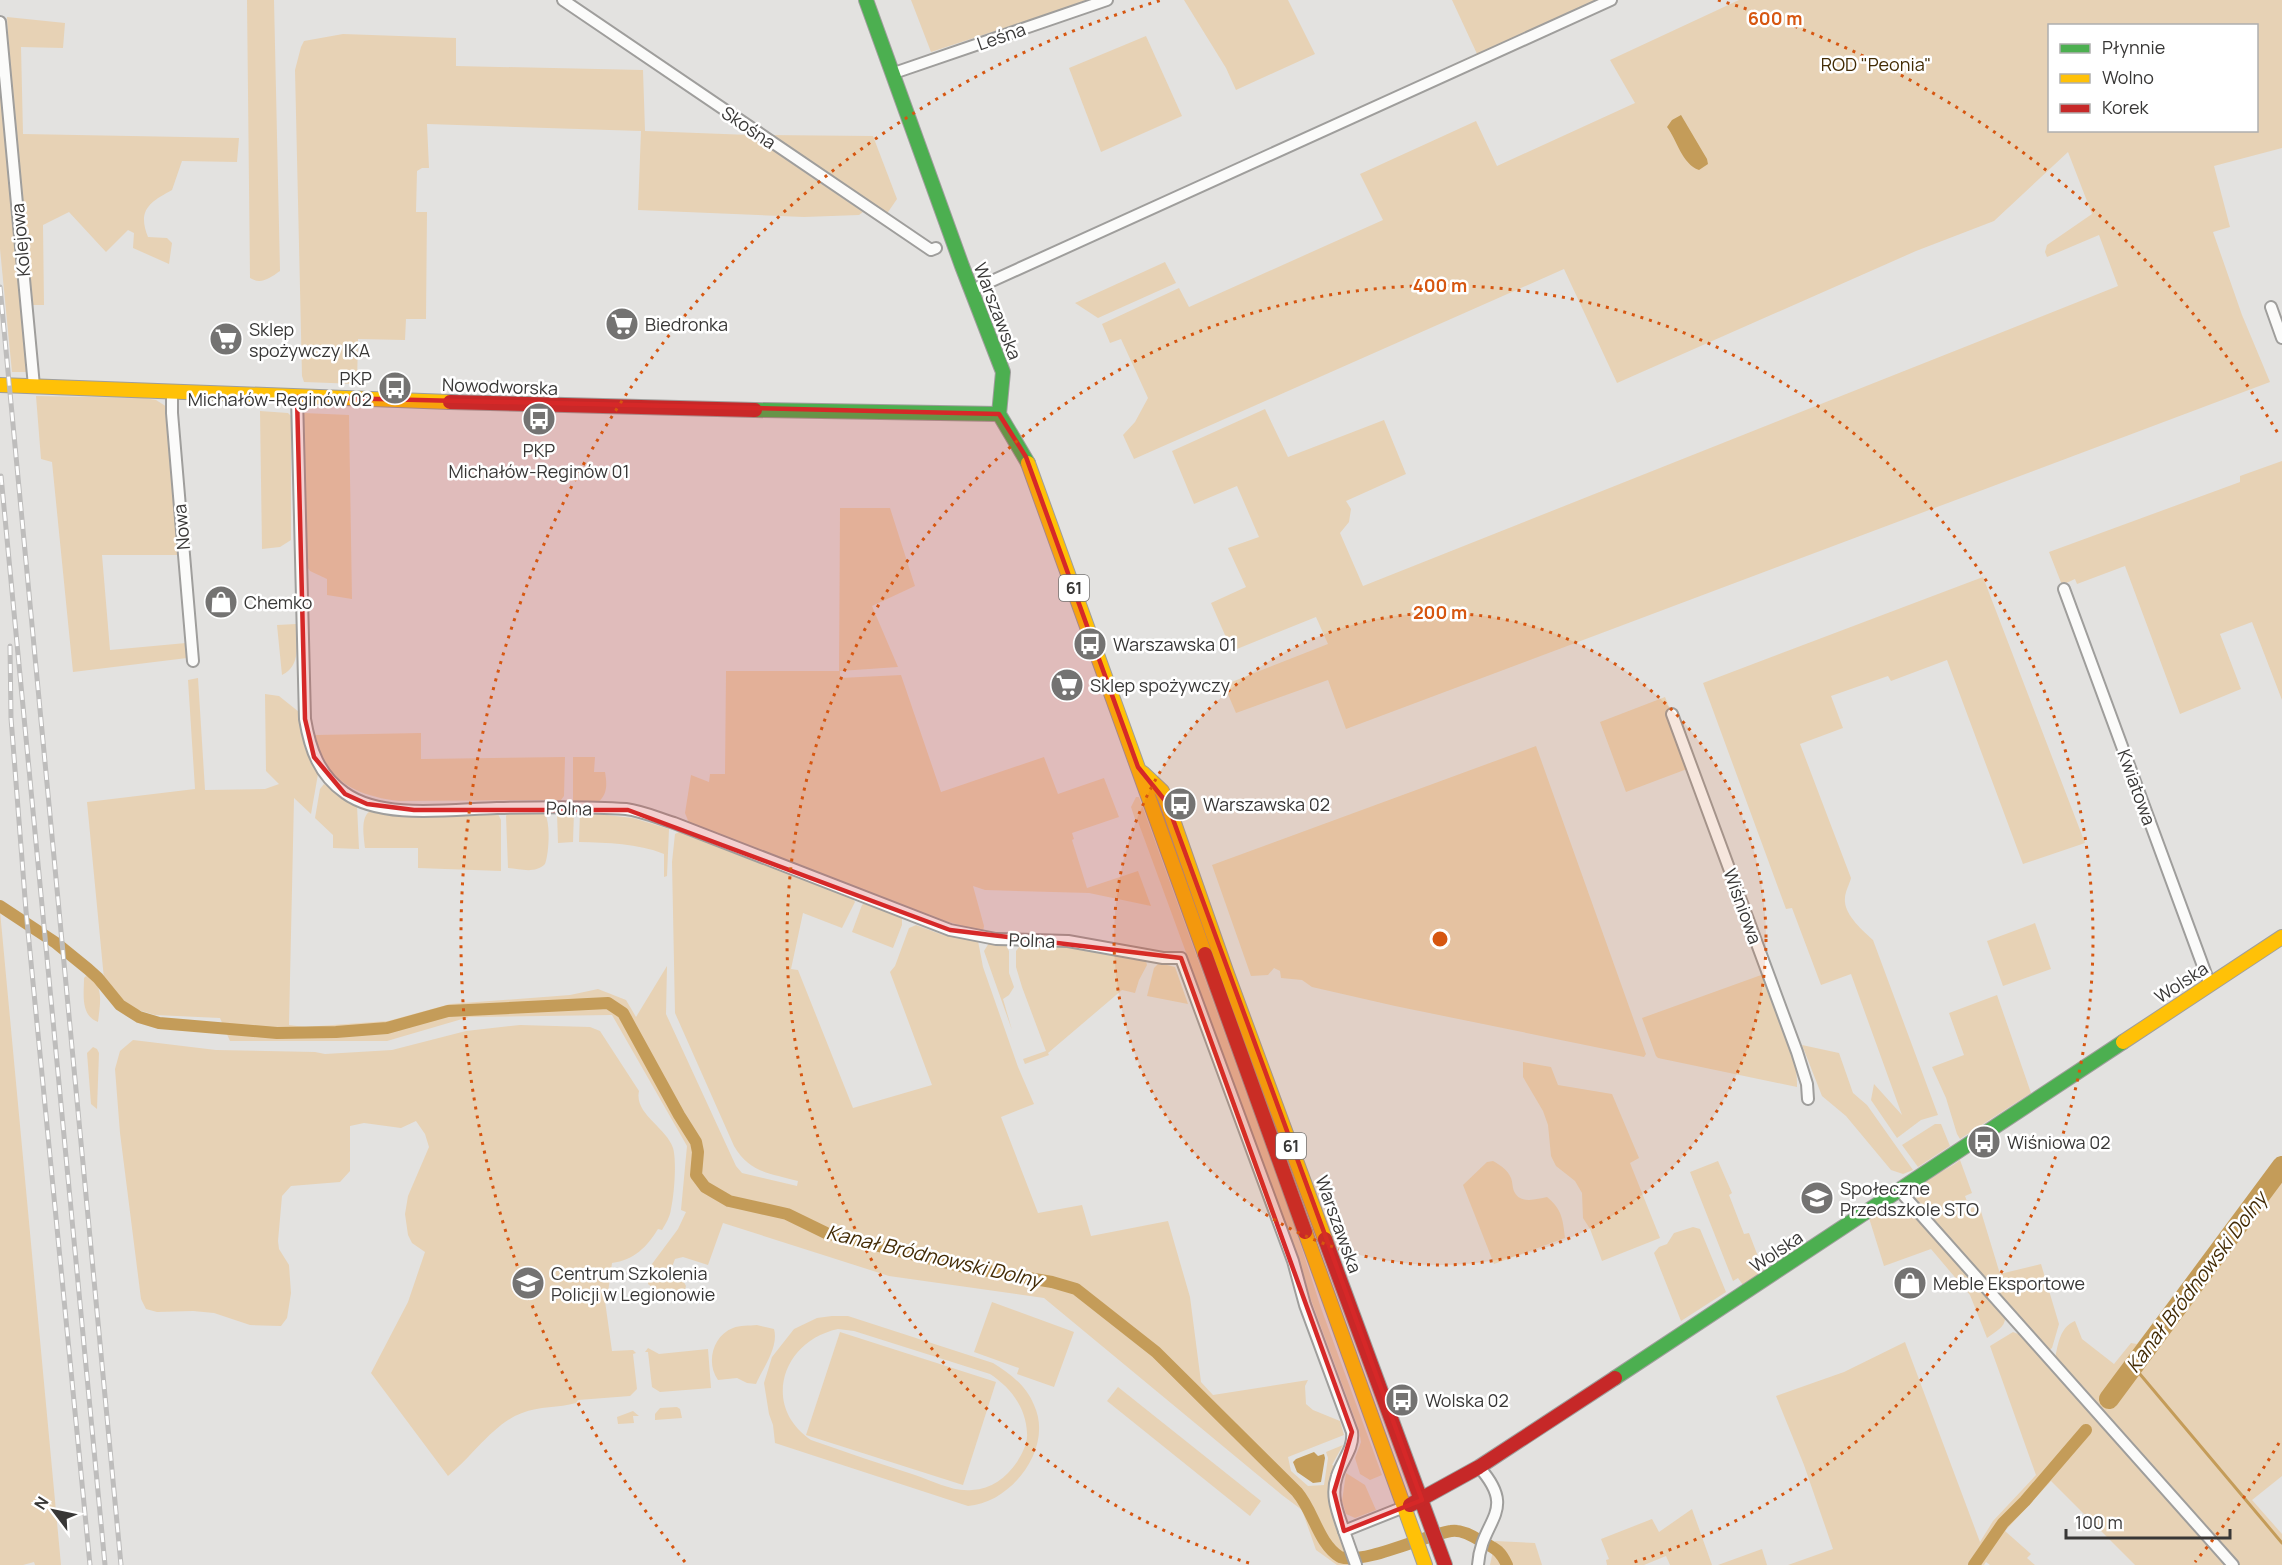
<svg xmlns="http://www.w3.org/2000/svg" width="2282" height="1565" viewBox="0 0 2282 1565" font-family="Manrope,sans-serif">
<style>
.green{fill:#e7d2b5;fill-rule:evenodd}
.water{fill:#c49c59}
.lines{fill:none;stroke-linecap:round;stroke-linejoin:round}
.stream{stroke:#c49c59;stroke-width:3}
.canal{stroke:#c49c59;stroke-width:12}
.river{stroke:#c49c59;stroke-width:20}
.street-casing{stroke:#9f9e9c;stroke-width:14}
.fast-casing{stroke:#9f9e9c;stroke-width:16}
.slow-casing{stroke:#9f9e9c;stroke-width:16}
.jam-casing{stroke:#9f9e9c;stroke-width:16}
.street{stroke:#fbfbfa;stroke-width:10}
.fast{stroke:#4caf50;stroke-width:14}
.slow{stroke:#ffc107;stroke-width:14}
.jam{stroke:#c62828;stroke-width:14}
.rail-casing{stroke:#bebdbc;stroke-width:5}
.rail{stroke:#fff;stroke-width:3;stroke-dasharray:9;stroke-linecap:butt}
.marked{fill:#d62828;fill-opacity:0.2;stroke:#d62828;stroke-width:4.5;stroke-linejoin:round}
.ring{fill:none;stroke:#d65610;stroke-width:3;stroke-dasharray:3 6}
.labels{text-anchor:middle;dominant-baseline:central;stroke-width:5;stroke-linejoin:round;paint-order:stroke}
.shield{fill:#fff;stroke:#747372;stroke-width:1.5}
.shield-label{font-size:16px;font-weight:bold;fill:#383736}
.street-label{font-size:18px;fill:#383736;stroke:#fff}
.park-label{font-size:18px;fill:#422b04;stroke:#fff}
.poi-label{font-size:18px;fill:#383736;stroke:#fff;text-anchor:start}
.water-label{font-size:20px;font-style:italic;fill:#432b05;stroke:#fff}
.centre{fill:#d65610;stroke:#fff;stroke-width:3}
.ring-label{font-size:18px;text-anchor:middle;font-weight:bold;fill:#d65610;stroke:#fff;stroke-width:5;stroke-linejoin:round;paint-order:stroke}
</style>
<rect width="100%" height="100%" fill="#e3e2e0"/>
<g class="green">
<path d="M247 0H274L280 271C270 278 261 285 250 278Z"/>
<path d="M911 0H1090L931 52Z"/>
<path d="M1184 0H1288L1315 54 1236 90 1226 68Z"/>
<path d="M1452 0H1596L1478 56Z"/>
<path d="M1739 0H2282V148L2214 166 2230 227 2213 232 2242 315 2270 382 1346 729 1328 680 1236 713 1224 685 1328 644 1316 617 1232 651 1211 603 1246 587 1228 548 1259 537 1237 486 1194 504 1172 451 1265 409 1288 457 1384 420 1406 474 1346 501 1351 509 1349 522 1340 533 1363 586 2118 286 2099 235 2047 257 2045 252 2047 245 2092 214 2068 152 1994 221 1916 251 1617 383 1564 269 1134 459 1123 435 1135 422 1148 398 1121 339 1110 343 1102 324 1179 288 1189 307 1383 220 1360 174 1476 121 1497 166 1635 103 1610 60ZM2050 26H2256V130H2050Z"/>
<path d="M7 17 65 23 63 48 21 47 23 134 239 138 237 162 182 161 172 190C150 202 137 210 148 237L167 238 172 243 169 264 133 248 134 233 128 230 106 252 69 212 43 225 44 305H33L13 127Z"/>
<path d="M343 34 456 38V66L643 70 645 131 750 135 863 212 859 215 804 217 638 210 641 131 427 124 429 168H422L417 171 416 212H427L426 319H406L405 340 358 339 357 384 304 382 302 376 295 70 301 47 304 41Z"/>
<path d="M1146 36 1182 116 1101 152 1069 68Z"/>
<path d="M0 64 29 372H12L0 249Z"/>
<path d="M766 135 873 136 897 199 886 215Z"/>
<path d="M1165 262 1176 283 1098 318 1075 303Z"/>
<path d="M36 396 144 398 156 400 167 407 179 555H102L110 650 186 643 187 658 73 672 52 462 41 459Z"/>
<path d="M260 411 288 413 291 416V540L280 547 262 549Z"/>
<path d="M304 413 349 415 352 599 327 595V579L310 571 306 565 302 418Z"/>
<path d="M2282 461V700L2252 622 2220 634 2241 689 2180 714 2125 566 2077 584 2075 579 2062 585 2049 552 2240 482V476Z"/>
<path d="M840 508H890L915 586 872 606 898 667 840 671V678L901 675 941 792 1044 757 1058 794 1104 778 1119 817 1072 833 1074 839 1072 840 1087 888 1138 871 1151 906 1089 893 985 890 973 886 984 926 983 932 925 915 689 823 685 813 691 775 709 782 710 774H725L726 671H839Z"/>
<path d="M1983 577 2085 843 2023 864 1947 660 1891 681 1888 676 1831 696 1843 728 1800 744 1851 878C1849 886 1844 893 1845 902 1846 916 1863 931 1873 940L1938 1115 1921 1120 1897 1138 1871 1100 1874 1084 1902 1115 1851 974 1821 985 1792 908 1786 909 1703 683Z"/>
<path d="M296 624C296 643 302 665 282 675L277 625Z"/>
<path d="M198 678 205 790 265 789 279 784 266 771 265 694 279 696 299 712 308 753 318 774 311 814 294 798 289 1025 305 1027 388 1021 450 1004 570 995 598 989 626 1000 636 1017 667 966 666 1014 736 1166 742 1173 797 1186 798 1181C769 1173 750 1173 734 1146L675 1013 672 862 675 834 679 832 852 897 855 902 842 928 803 913 791 969 798 970 853 1108 932 1085 890 972 895 966 909 928 916 925 943 935 978 941 983 967 1018 1067 1034 1104 1001 1117 1038 1213 1082 1205 1091 1236 1168 1221 1190 1297 1201 1382 1213 1395 1308 1380 1305 1386 1306 1404 1313 1410 1340 1421 1344 1435 1288 1457 1291 1471 1308 1486 1324 1485 1328 1458 1326 1452 1343 1445 1332 1465 1335 1466C1320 1500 1338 1533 1350 1565H1337L1316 1550 1302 1510 1282 1495 1044 1298 889 1276 723 1223 708 1265 683 1257 675 1259 672 1267 681 1277 686 1286 684 1293C671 1300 658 1292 648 1284L649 1268 678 1229 686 1212 681 1210 687 1146 612 1015 469 1017 387 1041H230L220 1018 155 1015 135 1009 118 996 104 979 87 802 195 789 188 680Z"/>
<path d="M1665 697 1670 709 1665 713 1687 769 1626 792 1600 722Z"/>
<path d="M421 733V759L565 757 564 796 561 800 399 801C357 796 324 781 315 735Z"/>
<path d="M1536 746 1646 1054 1644 1057 1395 1006 1312 987 1302 980 1281 978 1280 971 1274 968 1268 975 1251 976 1212 865Z"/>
<path d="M573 757H595L594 772H605C607 784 608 795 597 803L573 801Z"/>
<path d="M324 784 357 805 359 849 333 848V835L315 818 320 789Z"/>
<path d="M1136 797H1139L1297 1233 1321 1308 1382 1475 1370 1480 1360 1474 1355 1458 1361 1442 1359 1430 1310 1297 1299 1260 1137 819H1135L1131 807Z"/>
<path d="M370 811 401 816 498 814 501 820V871L418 868V848H365C364 836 360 818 370 811Z"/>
<path d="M574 812 573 842 558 843 557 813Z"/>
<path d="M580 812 633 818 669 829 667 876 664 877V854C637 843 608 843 579 842Z"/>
<path d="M544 813C551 820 549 854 545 864 535 874 521 869 508 868L506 816 507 814Z"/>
<path d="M866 902 902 917V925L893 948 852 932 862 905Z"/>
<path d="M0 911 61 1565H35L34 1562 23 1565H0Z"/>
<path d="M2035 923 2051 969 2003 986 1987 941Z"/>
<path d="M989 943 1005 944 1009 951V973L1014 987 1009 995 1003 999 1012 1030 984 951Z"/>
<path d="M1021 945 1077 947 1146 961 1147 965 1139 980 1135 993 1122 990 1048 1053 1049 1055 1025 1064 1023 1059 1046 1051 1022 987 1016 967V951Z"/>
<path d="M1159 963 1175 967 1188 1004 1147 996 1154 968Z"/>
<path d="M1764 974C1777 1009 1798 1049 1797 1087L1658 1058 1656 1056 1642 1018Z"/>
<path d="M86 976C105 983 100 1004 98 1022 80 1015 84 994 84 978Z"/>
<path d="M1997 995 2031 1093 1960 1139 1957 1134 1946 1098 1932 1067 1964 1055 1949 1013Z"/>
<path d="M520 1025 590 1027 600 1031 639 1091C634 1114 666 1127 673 1148 677 1161 674 1196 671 1209 670 1217 666 1223 662 1230L658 1229C647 1247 634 1260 612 1263L608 1293 604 1294 612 1351 633 1350 636 1353 633 1354 637 1389 630 1396 578 1400 576 1403C559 1408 539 1406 522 1413 494 1423 471 1458 448 1476L371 1373 408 1302 425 1252 412 1243 408 1235 405 1214 408 1196 429 1147 425 1134 416 1121 401 1128 364 1123 350 1126V1171L340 1182 291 1186 282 1196 278 1241 279 1249 289 1265 291 1293 287 1318 281 1326 250 1325 214 1313 193 1311 157 1312 146 1309 141 1299 120 1133 115 1069 120 1051 133 1040 216 1050 315 1052 325 1054 392 1050 466 1031Z"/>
<path d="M1802 1045 1839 1053 1853 1093 1867 1105 1913 1170 1903 1174 1891 1170 1846 1116 1822 1096Z"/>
<path d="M93 1047 97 1049 99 1053 97 1109 91 1104 87 1053Z"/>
<path d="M1523 1062 1551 1067 1558 1085 1612 1094 1639 1158 1630 1163 1660 1238 1602 1261 1590 1229 1583 1218 1582 1193 1575 1181 1556 1166 1551 1156 1548 1125 1543 1111 1523 1077Z"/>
<path d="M1935 1124H1941L1950 1146 1918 1167 1902 1145Z"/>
<path d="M2282 1156V1476L2252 1500 2282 1534V1565H2240L2055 1359C2058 1344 2060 1327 2075 1321L2082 1339 2114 1364 2131 1343 2137 1344Z"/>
<path d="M1960 1160 1972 1193 1965 1196 1970 1209 1979 1205 2000 1274 2041 1264 2059 1324 2052 1348 2048 1351 1916 1202C1912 1182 1947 1171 1960 1160Z"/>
<path d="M1493 1161C1500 1165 1508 1170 1511 1178 1513 1183 1512 1188 1515 1193 1521 1204 1537 1199 1547 1197 1562 1209 1563 1220 1565 1238L1494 1264 1463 1185 1487 1162Z"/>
<path d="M1718 1161 1732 1193 1729 1195 1744 1234 1749 1233 1764 1272 1743 1285 1738 1278 1733 1281 1690 1172Z"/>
<path d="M1892 1204 1899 1205 1908 1209 2005 1314C2007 1327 1996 1331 1987 1338L1970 1295 1931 1249 1884 1266 1869 1218Z"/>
<path d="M1693 1227 1700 1229 1726 1292 1681 1321 1654 1253 1659 1247 1667 1244 1674 1233Z"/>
<path d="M992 1302 1074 1332 1054 1387 1017 1374 1019 1368 974 1352Z"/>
<path d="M832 1316H848L993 1363C1010 1374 1026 1385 1034 1405 1054 1447 1012 1503 968 1506L775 1443 773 1425 769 1414 764 1383 772 1357 794 1329 817 1318ZM838 1329 854 1331 990 1374C1010 1387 1026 1407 1027 1433 1028 1443 1022 1454 1017 1462 1006 1478 991 1489 972 1490 953 1492 933 1481 915 1475 880 1464 846 1452 811 1440 761 1406 782 1341 838 1329Z"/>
<path d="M757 1325 774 1329C779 1347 763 1368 756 1384L747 1383 737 1378 718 1380C706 1364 712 1336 733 1328 740 1325 749 1326 757 1325Z"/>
<path d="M840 1332 996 1382 963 1485 806 1435Z"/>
<path d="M2013 1332 2021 1335 2228 1565H2135L2051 1481 2005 1531 2031 1554 2027 1558 2035 1565H1990L1986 1562 1984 1565H1788L1833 1549 1804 1465 1776 1396 1844 1372 1905 1342 1980 1542 1993 1521 2036 1475 1990 1346Z"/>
<path d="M648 1348 659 1354 708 1349 711 1388 660 1392 652 1387 648 1352H645Z"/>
<path d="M1118 1387 1261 1501 1250 1516 1107 1401Z"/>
<path d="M677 1407 680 1409 682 1418 655 1420V1414L660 1408Z"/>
<path d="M633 1411 639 1416H633L634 1423 618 1424 617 1417Z"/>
<path d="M1346 1473 1365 1485 1376 1510 1355 1518 1346 1514 1342 1501Z"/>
<path d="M1692 1509 1712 1565H1670L1666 1556 1644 1565H1607L1606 1560 1609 1559 1601 1539 1652 1519 1659 1532Z"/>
<path d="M1495 1541 1535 1543 1542 1565H1490Z"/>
<path d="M1762 1549 1767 1565H1718Z"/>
</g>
<g class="water">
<path d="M1681 115 1707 159 1708 164 1699 170C1682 164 1677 140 1667 127L1672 120Z"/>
<path d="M1314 1452 1318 1456 1324 1454 1325 1458 1321 1482 1313 1483 1297 1472 1293 1462 1296 1459Z"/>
</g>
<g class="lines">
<path class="stream" d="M2134 1367 2282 1543"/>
<g class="canal">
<path d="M0 906 56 943 88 969 98 978 120 1005 139 1017 159 1023 277 1033 336 1032 387 1028 448 1011 608 1003 623 1013 679 1115 696 1142 698 1152 696 1175 705 1187 729 1201 787 1214 826 1233 964 1267 1052 1282 1076 1289 1156 1352 1297 1492C1314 1512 1318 1543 1340 1557 1364 1565 1425 1535 1451 1531 1461 1529 1473 1536 1481 1541 1496 1549 1500 1550 1507 1565"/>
<path d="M1974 1565 2003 1523 2025 1501 2086 1430"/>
</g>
<path class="river" d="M2109 1399 2282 1166"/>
<g class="street-casing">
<g id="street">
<path d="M563 0 931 250 936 248"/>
<path d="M0 22 34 386"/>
<path d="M894 73 1107 0"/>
<path d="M972 290 1611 0"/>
<path d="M2271 307 2282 338"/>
<path d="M172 392V413L193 661"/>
<path d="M297 397 305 719C310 749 319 775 345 793 382 820 453 809 497 808 540 807 583 806 626 809 642 811 658 818 674 823L950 930 996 939 1068 941 1163 958H1181L1293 1261 1305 1305 1352 1432C1354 1449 1342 1460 1337 1476 1330 1496 1338 1513 1344 1531"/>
<path d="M2064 589 2210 985"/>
<path d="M1672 714 1797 1052 1807 1084 1808 1099"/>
<path d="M1899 1190 2233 1565"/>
<path d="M1356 1565 1344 1531 1404 1507"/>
<path d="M1478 1565C1481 1519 1519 1512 1479 1467"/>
</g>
</g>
<g class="fast-casing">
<g id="fast">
<path d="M866 0 962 266 1003 372 999 414 1028 463"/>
<path d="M755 410 999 414"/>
<path d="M1615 1378 2123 1042"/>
</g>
</g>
<g class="slow-casing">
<g id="slow">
<path d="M0 385 450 402"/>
<path d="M1028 463 1205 954"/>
<path d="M1143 773 1162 791 1167 803 1226 971 1325 1239"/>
<path d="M2123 1042 2282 937"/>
<path d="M1305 1232 1425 1565"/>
</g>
</g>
<g class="jam-casing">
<g id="jam">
<path d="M450 402 755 410"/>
<path d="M1205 954 1305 1232"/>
<path d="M1325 1239 1445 1565"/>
<path d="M1410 1505 1479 1467 1615 1378"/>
</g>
</g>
<use href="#street" class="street"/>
<use href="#fast" class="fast"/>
<use href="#slow" class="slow"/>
<use href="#jam" class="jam"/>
<g class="rail-casing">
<g id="rail">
<path d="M0 287 121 1565"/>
<path d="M1 476 105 1565"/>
<path d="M10 646 11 718 26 911 90 1565"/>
</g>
</g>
<use href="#rail" class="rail"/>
</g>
<path class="marked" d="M297 397 999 414 1026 457 1138 767 1167 803 1422 1500 1344 1531 1334 1492 1352 1432 1181 958 950 930 628 810H414L367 804 345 794 314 757 305 719Z"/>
<circle cx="1440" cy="939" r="326" fill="#d65610" fill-opacity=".12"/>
<g class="ring">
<circle cx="1440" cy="939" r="326"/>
<path d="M1249 1563A653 653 0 1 1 1631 1563"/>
<path d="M2279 1443A979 979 0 0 1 2195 1562M685 1562A979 979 0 0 1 1162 0M1718 0A979 979 0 0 1 2279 435"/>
</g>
<defs>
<g id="supermarket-disc" transform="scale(1.725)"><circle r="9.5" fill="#747372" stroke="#fff"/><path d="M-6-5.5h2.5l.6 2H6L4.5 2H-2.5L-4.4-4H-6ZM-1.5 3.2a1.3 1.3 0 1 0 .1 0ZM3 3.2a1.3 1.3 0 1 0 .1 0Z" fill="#fff"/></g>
<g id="bus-disc" transform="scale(1.725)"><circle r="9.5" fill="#747372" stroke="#fff"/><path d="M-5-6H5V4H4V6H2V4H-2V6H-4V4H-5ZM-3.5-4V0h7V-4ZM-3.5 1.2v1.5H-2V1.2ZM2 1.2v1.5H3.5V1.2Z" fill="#fff"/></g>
<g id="shop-disc" transform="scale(1.725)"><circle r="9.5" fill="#747372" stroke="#fff"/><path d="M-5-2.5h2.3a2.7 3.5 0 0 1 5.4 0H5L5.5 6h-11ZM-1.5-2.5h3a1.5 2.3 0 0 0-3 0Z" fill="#fff"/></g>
<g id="school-disc" transform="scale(1.725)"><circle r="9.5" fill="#747372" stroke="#fff"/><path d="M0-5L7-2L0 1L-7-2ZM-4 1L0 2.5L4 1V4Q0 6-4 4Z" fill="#fff"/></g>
<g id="university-disc" transform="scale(1.725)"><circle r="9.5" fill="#747372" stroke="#fff"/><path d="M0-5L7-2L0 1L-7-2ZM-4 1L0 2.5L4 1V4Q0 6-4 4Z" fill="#fff"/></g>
</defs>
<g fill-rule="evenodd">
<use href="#supermarket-disc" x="622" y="324"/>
<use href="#supermarket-disc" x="226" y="339"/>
<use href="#bus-disc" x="395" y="388"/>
<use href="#bus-disc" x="539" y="419"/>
<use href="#shop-disc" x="221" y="602"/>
<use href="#bus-disc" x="1090" y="644"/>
<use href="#supermarket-disc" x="1067" y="685"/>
<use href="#bus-disc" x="1180" y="804"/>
<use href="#bus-disc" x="1984" y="1142"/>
<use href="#school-disc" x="1817" y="1198"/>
<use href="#university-disc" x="528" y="1283"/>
<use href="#shop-disc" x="1910" y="1283"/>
<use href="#bus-disc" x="1402" y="1400"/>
</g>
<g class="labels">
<g class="shield">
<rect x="1059" y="575" width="30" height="26" rx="4.5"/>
<rect x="1276" y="1133" width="30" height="26" rx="4.5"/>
</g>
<g class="shield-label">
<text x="1074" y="588">61</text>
<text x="1291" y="1146">61</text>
</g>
<g class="street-label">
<text transform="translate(1001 36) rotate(-19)">Leśna</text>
<text transform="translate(749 127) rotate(34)">Skośna</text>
<text transform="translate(20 240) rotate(-95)">Kolejowa</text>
<text transform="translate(998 311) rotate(69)">Warszawska</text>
<text transform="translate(500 386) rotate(2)">Nowodworska</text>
<text transform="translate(181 527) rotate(-95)">Nowa</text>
<text transform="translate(2137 787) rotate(70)">Kwiatowa</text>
<text transform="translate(569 808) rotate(1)">Polna</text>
<text transform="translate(1743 906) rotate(70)">Wiśniowa</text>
<text transform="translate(1032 940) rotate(2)">Polna</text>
<text transform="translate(2181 982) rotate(-33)">Wolska</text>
<text transform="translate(1339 1224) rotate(70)">Warszawska</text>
<text transform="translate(1776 1251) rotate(-34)">Wolska</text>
</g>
<g class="park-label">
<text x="1876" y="64">ROD "Peonia"</text>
</g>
<g class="poi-label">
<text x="645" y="324">Biedronka</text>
<text x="249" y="329">Sklep<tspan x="249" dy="21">spożywczy IKA</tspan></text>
<text x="372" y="378" text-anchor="end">PKP<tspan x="372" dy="21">Michałów-Reginów 02</tspan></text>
<text x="539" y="450" text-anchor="middle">PKP<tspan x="539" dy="21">Michałów-Reginów 01</tspan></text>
<text x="244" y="602">Chemko</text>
<text x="1113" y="644">Warszawska 01</text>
<text x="1090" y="685">Sklep spożywczy</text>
<text x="1203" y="804">Warszawska 02</text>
<text x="2007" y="1142">Wiśniowa 02</text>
<text x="1840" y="1188">Społeczne<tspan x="1840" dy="21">Przedszkole STO</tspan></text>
<text x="551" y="1273">Centrum Szkolenia<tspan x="551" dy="21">Policji w Legionowie</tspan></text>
<text x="1933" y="1283">Meble Eksportowe</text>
<text x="1425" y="1400">Wolska 02</text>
</g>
<g class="water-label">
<text transform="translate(934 1256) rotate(13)">Kanał Bródnowski Dolny</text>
<text transform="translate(2196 1282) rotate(-53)">Kanał Bródnowski Dolny</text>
</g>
</g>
<circle cx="1440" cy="939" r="9" class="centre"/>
<g class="ring-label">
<text x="1775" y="25">600 m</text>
<text x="1440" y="292">400 m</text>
<text x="1440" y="619">200 m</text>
</g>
<rect x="2048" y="24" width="210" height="108" fill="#ffffff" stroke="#afafaf" stroke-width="1.5"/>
<rect x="2060" y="44" width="30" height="9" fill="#4caf50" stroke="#afafaf" stroke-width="1.5"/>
<text x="2102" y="54" font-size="18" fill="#383736">Płynnie</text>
<rect x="2060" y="74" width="30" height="9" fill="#ffc107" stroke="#afafaf" stroke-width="1.5"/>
<text x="2102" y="84" font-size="18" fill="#383736">Wolno</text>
<rect x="2060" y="104" width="30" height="9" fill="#c62828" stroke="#afafaf" stroke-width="1.5"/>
<text x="2102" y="114" font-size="18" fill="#383736">Korek</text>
<g transform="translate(54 1511) rotate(302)" stroke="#ffffff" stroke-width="4.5" paint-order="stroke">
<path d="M0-4.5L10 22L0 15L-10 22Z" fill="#383736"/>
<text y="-9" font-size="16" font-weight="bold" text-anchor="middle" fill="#383736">N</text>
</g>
<path d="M2066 1529v9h164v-9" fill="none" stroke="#383736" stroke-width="3"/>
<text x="2075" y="1529" font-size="18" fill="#383736" stroke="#ffffff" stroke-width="4.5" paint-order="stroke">100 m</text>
</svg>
